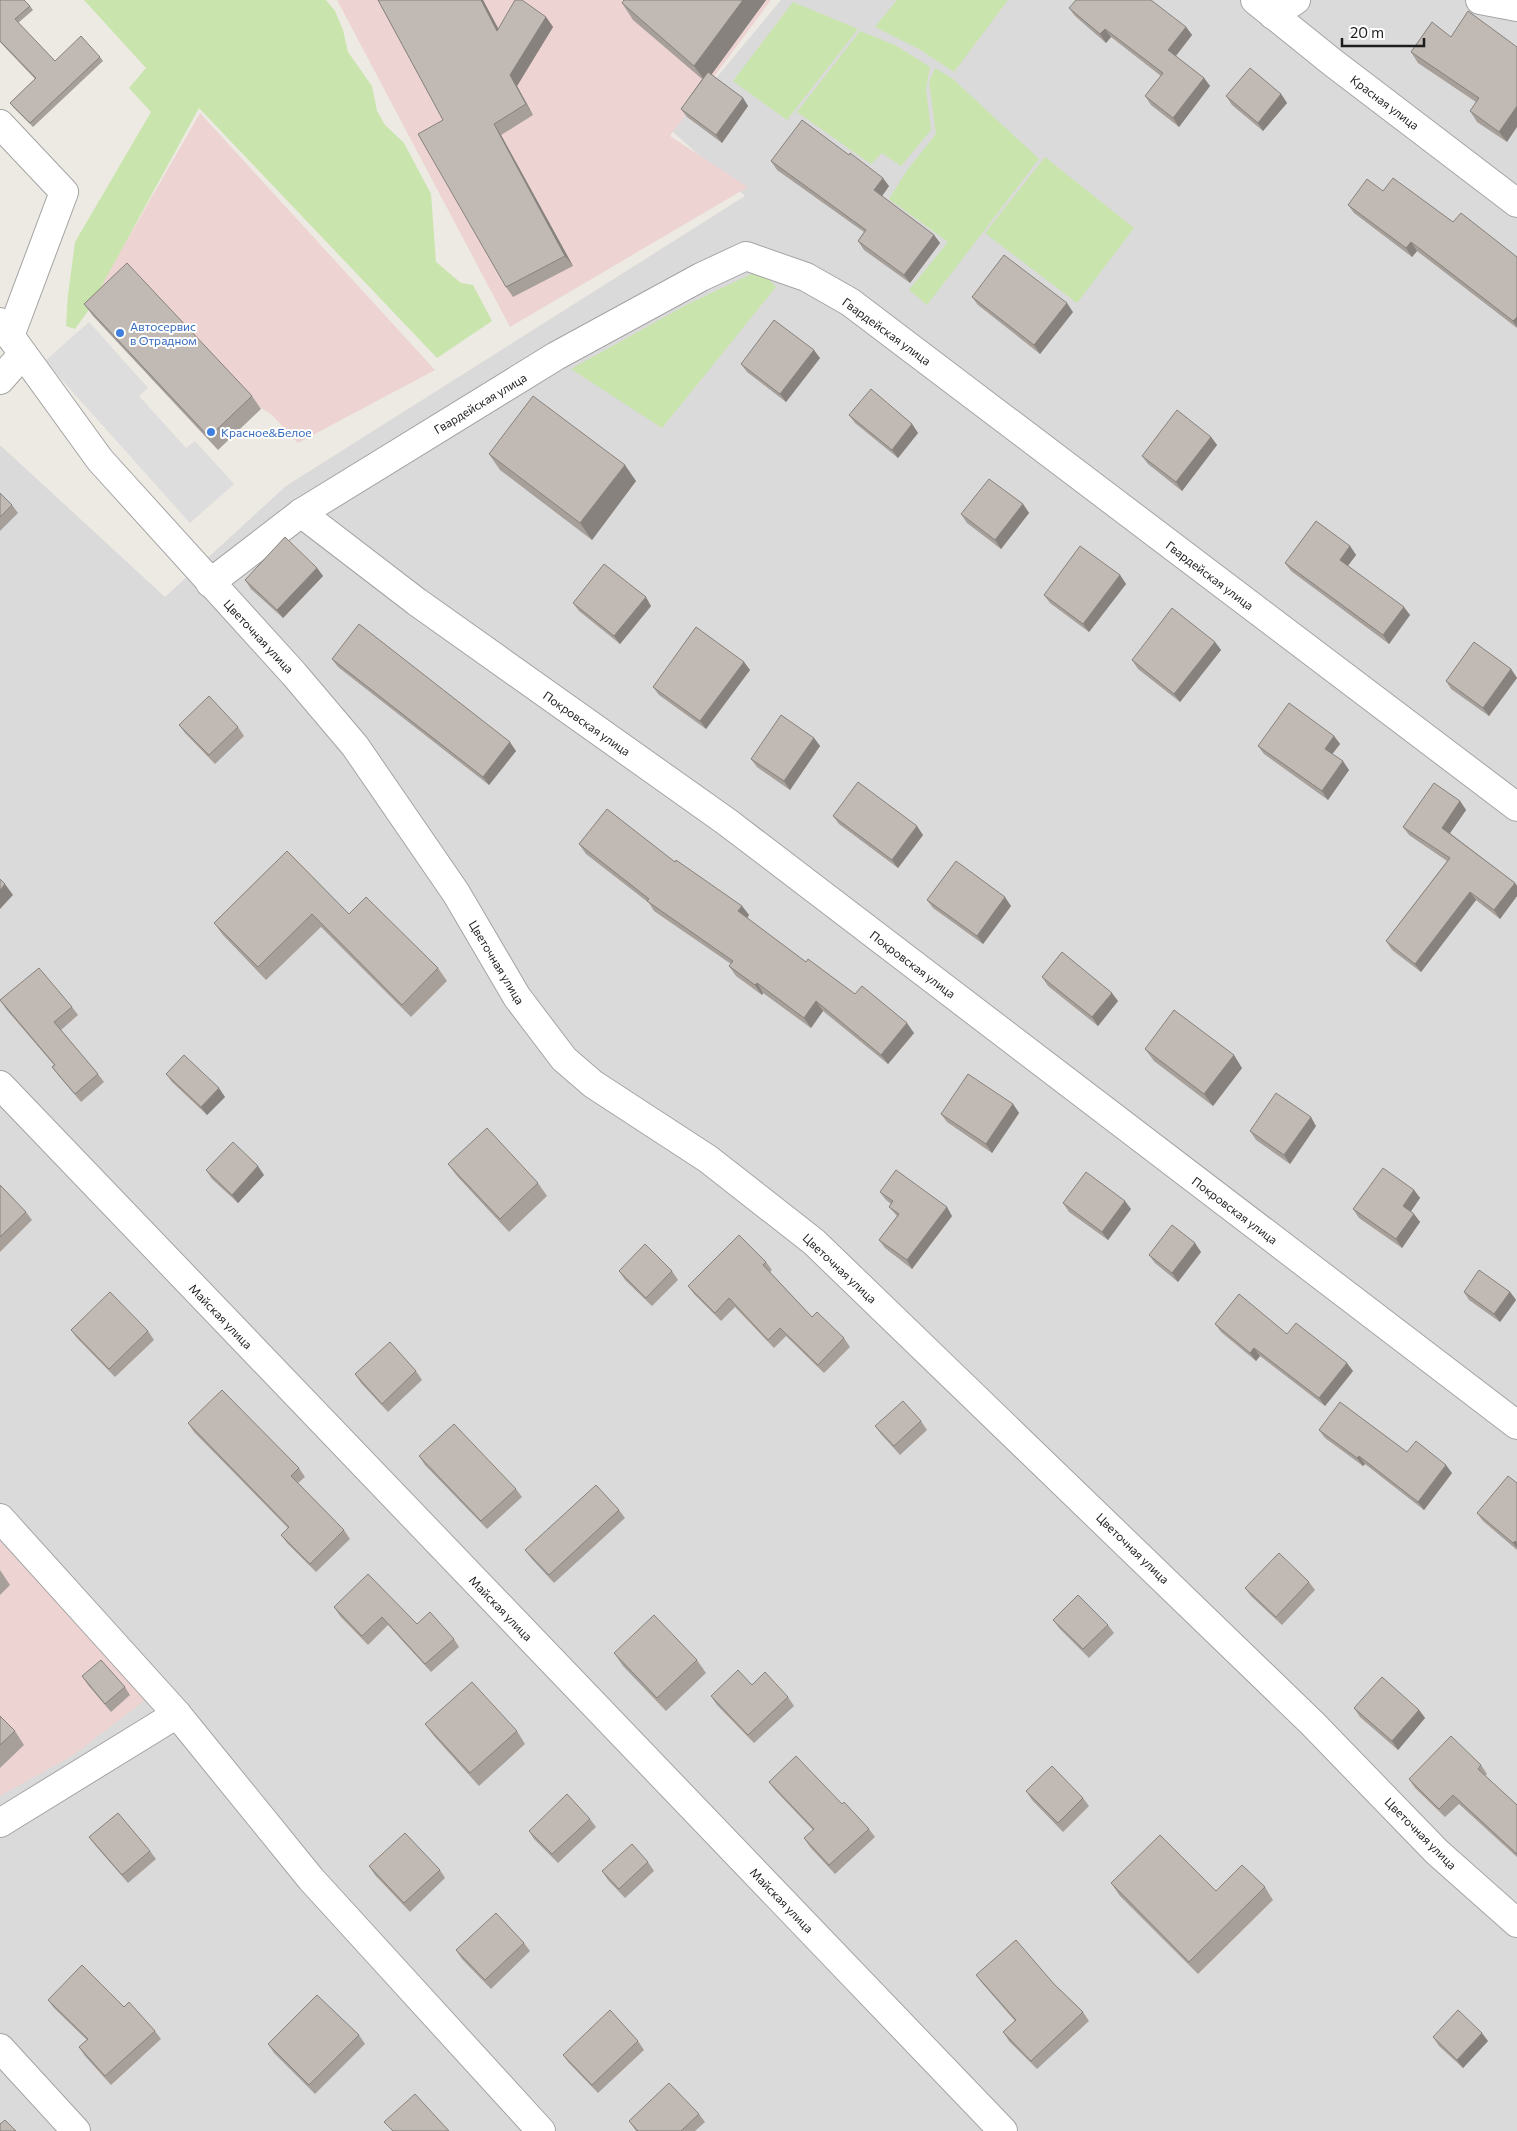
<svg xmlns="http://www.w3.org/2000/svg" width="1517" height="2131" viewBox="0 0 1517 2131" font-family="Commissioner,sans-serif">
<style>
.residential{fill:#dbdada}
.commercial{fill:#edd4d3}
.grass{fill:#c9e4ac}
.parking{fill:#ddd}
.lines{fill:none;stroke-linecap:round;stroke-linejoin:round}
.minor-casing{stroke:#a4a4a4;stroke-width:30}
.minor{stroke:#fff;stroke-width:28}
.wall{fill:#a69f9a}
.shaded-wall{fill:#87827d}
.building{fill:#c1b9b3;stroke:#87827d}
.shop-dot{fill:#3f7fe0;stroke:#fff;stroke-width:2}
.labels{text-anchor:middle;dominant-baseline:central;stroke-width:4;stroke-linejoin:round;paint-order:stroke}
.street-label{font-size:12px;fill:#1d1d1d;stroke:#fff}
.shop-label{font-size:12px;fill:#366cbe;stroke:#fff;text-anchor:start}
</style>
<rect width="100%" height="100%" fill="#edeae3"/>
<path class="residential" d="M781 0H1517V2131H0V445L165 597 286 486 745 196 672 131Z"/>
<g class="commercial">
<path d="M337 0H771L670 136 748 187 510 327Z"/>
<path d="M200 113 435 370 298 443 272 415 93 299Z"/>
<path d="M0 1541 148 1698 72 1756 0 1796Z"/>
</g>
<g class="grass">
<path d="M84 0H326L335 11 343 30 348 52 372 86 377 111 385 125 404 143 431 194 436 262 461 283 473 285 492 321 437 358 199 108 88 311 75 329 66 326 68 295 75 242 151 112 129 88 146 68Z"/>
<path d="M897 0H1008L954 72 919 49 875 27Z"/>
<path d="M793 2 858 29 787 120 733 81Z"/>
<path d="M860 31 895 45 930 67 926 89 931 130 901 166 882 153 871 164 797 112Z"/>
<path d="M935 68 953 79 1039 159 927 305 909 290 948 242 889 199 908 169 936 134 929 82Z"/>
<path d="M1045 157 1134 228 1077 303 985 233Z"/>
<path d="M760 270 776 287 662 428 571 369 688 304Z"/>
</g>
<path class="parking" d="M89 322 148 388 139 396 186 448 195 441 234 484 190 523 45 361Z"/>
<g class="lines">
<g class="minor-casing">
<g id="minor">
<path d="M1255 0 1332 62 1517 203"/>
<path d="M1480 0 1517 7"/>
<path d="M1273 15 1296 0"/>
<path d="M0 124 64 192 10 336"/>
<path d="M0 322 100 460 294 674 355 746 456 893 517 997 564 1059 593 1084 708 1159 814 1242 1312 1723 1437 1852 1517 1923"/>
<path d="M0 380 22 355"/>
<path d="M301 513 417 602 727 822 1517 1425"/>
<path d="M210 583 301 513 556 356 701 277 746 256 806 277 850 302 1517 807"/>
<path d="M0 1085 1003 2131"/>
<path d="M0 1518 177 1714 311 1879 541 2131"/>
<path d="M0 1823 177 1714"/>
<path d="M0 2048 76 2131"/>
</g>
</g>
<use href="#minor" class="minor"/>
</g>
<g class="wall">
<path d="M0 0 30 6 33 10 18 23 55 61 100 57 103 61 33 127 13 107 10 103 35 79 0 42Z"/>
<path d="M378 0H483L498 29 546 17 553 27 517 86 533 115 501 135 573 266 513 297 506 287 443 120Z"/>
<path d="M766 0 711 75 743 98 748 106 722 143 687 117 681 109 702 79 633 20 622 3Z"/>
<path d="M1069 8 1186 27 1192 35 1176 56 1204 78 1210 86 1179 127 1151 105 1145 96 1161 76 1111 37 1106 43 1075 16Z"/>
<path d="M1432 22 1507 142 1477 122 1470 111 1476 102 1418 63 1411 52Z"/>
<path d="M1281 94 1287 103 1263 131 1232 105 1226 96Z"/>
<path d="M771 161 889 186 882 196 934 235 940 243 910 283 864 250 858 241 864 232 777 170Z"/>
<path d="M1383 191 1453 222 1517 257V328L1417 251 1412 257 1354 213 1348 205Z"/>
<path d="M972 297 1073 312 1040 354 978 305Z"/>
<path d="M84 304 252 396 261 409 218 450 93 316Z"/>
<path d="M820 358 786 402 747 372 741 364Z"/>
<path d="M849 415 912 424 918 433 898 458 855 423Z"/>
<path d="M1211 437 1217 445 1182 491 1148 464 1142 456Z"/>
<path d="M489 454 636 481 592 540 500 470Z"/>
<path d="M0 493 12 505 18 513 0 531Z"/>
<path d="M1023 504 1029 513 1001 549 967 523 961 514Z"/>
<path d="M1350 546 1356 555 1348 566 1410 615 1389 644 1291 571 1285 563Z"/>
<path d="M317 568 323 576 283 618 251 589 245 580Z"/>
<path d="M1120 575 1126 584 1089 632 1050 603 1044 595Z"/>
<path d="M573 603 651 606 620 644 579 611Z"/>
<path d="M1215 642 1221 650 1180 702 1138 669 1132 660Z"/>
<path d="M332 659 516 751 489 785 338 667Z"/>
<path d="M744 662 750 670 706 729 659 695 653 687Z"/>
<path d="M1511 669 1517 678 1489 716 1451 689 1446 681Z"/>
<path d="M179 725 238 727 244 736 215 764 185 733Z"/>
<path d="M1334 736 1340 744 1332 754 1349 770 1328 800 1264 754 1258 746Z"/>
<path d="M814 738 820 746 790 790 757 767 751 759Z"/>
<path d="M1460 801 1466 810 1450 833 1515 883 1517 886V896L1500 919 1476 900 1421 972 1392 950 1386 941 1447 861 1409 835 1403 827Z"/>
<path d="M833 816 923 835 898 868 839 824Z"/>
<path d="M579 844 675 862 742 906 749 915 747 918 806 962 914 1033 888 1064 823 1011 811 1028 763 993 762 995 736 976 729 966 731 964 654 911 649 903 586 854Z"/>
<path d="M287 851 349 914 438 968 447 981 411 1017 321 927 266 980 223 935 214 923Z"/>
<path d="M927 900 1011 906 983 944 933 908Z"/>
<path d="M1042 977 1118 1001 1098 1026 1048 986Z"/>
<path d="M0 1000 72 1007 78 1015 61 1030 98 1074 104 1082 81 1102 58 1075 52 1067 54 1065 6 1009Z"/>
<path d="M1145 1049 1242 1068 1213 1106 1154 1061Z"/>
<path d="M166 1074 225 1097 207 1115 172 1082Z"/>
<path d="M1013 1104 1019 1113 992 1153 947 1122 941 1114Z"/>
<path d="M1316 1126 1290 1164 1256 1140 1250 1131Z"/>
<path d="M448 1164 538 1183 547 1196 509 1232 457 1176Z"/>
<path d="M206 1170 264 1175 238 1203 212 1179Z"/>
<path d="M0 1185 26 1212 32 1220 0 1252Z"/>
<path d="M1414 1190 1420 1198 1411 1211 1420 1222 1402 1248 1359 1218 1353 1209Z"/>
<path d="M880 1192 952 1216 912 1269 885 1248 879 1240 897 1216 889 1207 891 1204 886 1200Z"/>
<path d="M1063 1203 1131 1209 1108 1240 1069 1212Z"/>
<path d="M1201 1252 1178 1282 1155 1263 1149 1255Z"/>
<path d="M766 1262 772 1270 770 1272 812 1317 844 1338 850 1347 824 1373 786 1336 774 1348 735 1307 721 1321 694 1294 688 1286Z"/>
<path d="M619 1271H672L678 1280 652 1306 625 1280Z"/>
<path d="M1464 1292H1510L1516 1300 1500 1322 1469 1300Z"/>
<path d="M1215 1324 1353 1371 1325 1406 1260 1356 1256 1361 1221 1332Z"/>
<path d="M71 1330 148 1331 154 1340 115 1377 77 1338Z"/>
<path d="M416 1371 422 1380 388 1412 361 1383 355 1374Z"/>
<path d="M921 1421 927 1430 900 1455 881 1434 875 1426Z"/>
<path d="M188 1423 299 1468 305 1477 298 1483 344 1530 350 1539 316 1572 287 1543 281 1535 288 1528 194 1432Z"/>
<path d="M1319 1430 1452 1473 1424 1510 1365 1464 1363 1466 1325 1438Z"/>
<path d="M419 1456 516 1489 522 1497 487 1529 425 1465Z"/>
<path d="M1517 1483V1550L1483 1521 1477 1513Z"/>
<path d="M619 1510 625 1518 554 1583 531 1558 525 1550Z"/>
<path d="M0 1570 10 1585 0 1595Z"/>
<path d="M1309 1582 1315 1590 1282 1625 1251 1596 1245 1588Z"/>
<path d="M334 1607 417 1624 454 1639 459 1647 431 1672 388 1625 368 1645 340 1616Z"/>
<path d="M1053 1620 1108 1625 1114 1633 1089 1658 1059 1628Z"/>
<path d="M614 1653 697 1660 706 1673 666 1711 623 1666Z"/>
<path d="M82 1676 125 1687 130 1695 111 1712 88 1685Z"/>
<path d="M752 1685 788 1697 794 1706 754 1743 717 1705 711 1696Z"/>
<path d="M1354 1708 1419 1710 1425 1718 1398 1750 1360 1717Z"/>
<path d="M0 1716 15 1731 24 1745 0 1768Z"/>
<path d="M425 1724 517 1731 525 1744 479 1786 434 1736Z"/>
<path d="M1481 1765 1487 1774 1485 1776 1517 1805V1857L1459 1804 1445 1817 1415 1788 1409 1779Z"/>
<path d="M769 1782 842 1804 869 1829 875 1837 835 1874 810 1847 804 1838 813 1830 775 1790Z"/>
<path d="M1026 1791 1083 1798 1089 1806 1063 1832 1032 1800Z"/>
<path d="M590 1819 596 1827 558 1863 534 1839 529 1831Z"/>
<path d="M89 1837 150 1851 156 1859 128 1883 95 1845Z"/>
<path d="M648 1862 654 1871 625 1898 608 1880 602 1871Z"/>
<path d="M369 1866 440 1870 445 1878 410 1912 375 1875Z"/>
<path d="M1111 1883 1216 1891 1265 1887 1273 1900 1198 1974 1120 1896Z"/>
<path d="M524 1943 530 1951 491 1989 462 1959 456 1950Z"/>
<path d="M976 1975 1054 1984 1083 2012 1089 2021 1037 2069 1009 2041 1003 2032 1015 2021 982 1983Z"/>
<path d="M48 2000 124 2007 155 2031 161 2039 111 2085 85 2056 79 2047 87 2040 54 2008Z"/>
<path d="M359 2035 365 2044 315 2094 274 2053 268 2044Z"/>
<path d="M1433 2037 1488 2041 1463 2068 1439 2046Z"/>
<path d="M638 2041 644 2050 598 2093 569 2063 563 2055Z"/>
<path d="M699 2114 705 2122 695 2131H636L629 2121Z"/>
</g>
<g class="shaded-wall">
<path d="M481 0H483L505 41 497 31Z"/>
<path d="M743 0H766L706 82 694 66Z"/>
<path d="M546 17 553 27 517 86 533 115 526 104 510 75Z"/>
<path d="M1186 27 1192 35 1174 58 1168 50Z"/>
<path d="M1105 29 1111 37 1106 43 1100 34Z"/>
<path d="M1204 78 1210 86 1179 127 1173 118Z"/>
<path d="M1281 94 1287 103 1263 131 1258 123Z"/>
<path d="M743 98 748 106 722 143 716 135Z"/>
<path d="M1517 106V127L1507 142 1499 132Z"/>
<path d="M494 124 501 135 573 266 565 256Z"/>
<path d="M883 178 889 186 880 199 874 190Z"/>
<path d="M934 235 940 243 910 283 904 275Z"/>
<path d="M1411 242 1417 251 1412 257 1406 248Z"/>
<path d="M1067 303 1073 312 1040 354 1034 345Z"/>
<path d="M1517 317V327L1513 321Z"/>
<path d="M814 350 820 358 786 402 780 394Z"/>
<path d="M912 424 918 433 898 458 892 450Z"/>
<path d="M1211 437 1217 445 1182 491 1176 482Z"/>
<path d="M625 465 636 481 592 540 580 523Z"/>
<path d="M1023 504 1029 513 1001 549 995 540Z"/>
<path d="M1350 546 1356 555 1346 568 1340 560Z"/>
<path d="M317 568 323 576 283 618 277 610Z"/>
<path d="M1120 575 1126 584 1089 632 1083 624Z"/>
<path d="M646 597 651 606 620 644 614 636Z"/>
<path d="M1404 607 1410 615 1389 644 1383 635Z"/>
<path d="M1215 642 1221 650 1180 702 1174 694Z"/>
<path d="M744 662 750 670 706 729 700 721Z"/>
<path d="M1511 669 1517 678 1489 716 1483 708Z"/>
<path d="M1334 736 1340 744 1330 757 1325 749Z"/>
<path d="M814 738 820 746 790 790 784 781Z"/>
<path d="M510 742 516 751 489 785 483 777Z"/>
<path d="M1343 761 1349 770 1328 800 1322 791Z"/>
<path d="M1460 801 1466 810 1448 836 1442 828Z"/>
<path d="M917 826 923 835 898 868 892 860Z"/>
<path d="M1515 883 1517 886V896L1500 919 1494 910Z"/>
<path d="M5 884 13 895 0 909V890Z"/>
<path d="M1470 892 1476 900 1421 972 1415 964Z"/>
<path d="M1005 897 1011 906 983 944 977 936Z"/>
<path d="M742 906 749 915 745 921 738 911Z"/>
<path d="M757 983 763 993 762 995 755 985Z"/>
<path d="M1112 993 1118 1001 1098 1026 1092 1017Z"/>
<path d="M816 1001 823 1011 811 1028 804 1018Z"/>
<path d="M907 1023 914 1033 888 1064 881 1055Z"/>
<path d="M1234 1055 1242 1068 1213 1106 1204 1094Z"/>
<path d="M219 1088 225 1097 207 1115 201 1107Z"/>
<path d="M1013 1104 1019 1113 992 1153 986 1144Z"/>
<path d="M1311 1117 1316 1126 1290 1164 1284 1155Z"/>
<path d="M258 1166 264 1175 238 1203 232 1195Z"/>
<path d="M1414 1190 1420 1198 1409 1214 1403 1206Z"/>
<path d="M1125 1201 1131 1209 1108 1240 1102 1232Z"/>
<path d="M947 1207 952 1216 912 1269 907 1260Z"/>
<path d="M1414 1214 1420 1222 1402 1248 1396 1239Z"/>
<path d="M1195 1243 1201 1252 1178 1282 1172 1273Z"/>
<path d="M1510 1292 1516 1300 1500 1322 1494 1314Z"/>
<path d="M1254 1348 1260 1356 1256 1361 1250 1353Z"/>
<path d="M1347 1363 1353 1371 1325 1406 1319 1398Z"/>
<path d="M1359 1456 1365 1464 1363 1466 1357 1458Z"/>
<path d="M1446 1465 1452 1473 1424 1510 1418 1502Z"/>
<path d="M1515 1541 1517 1544V1548L1513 1543Z"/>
<path d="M1419 1710 1425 1718 1398 1750 1392 1741Z"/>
<path d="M1482 2033 1488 2041 1463 2068 1457 2060Z"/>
</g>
<g class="building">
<path d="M0 0H24L30 6 15 19 55 61 81 36 100 57 30 123 10 103 36 78 0 41Z"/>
<path d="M378 0H481L497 31 515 0H522L546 17 510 75 526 104 494 124 565 256 506 287 418 134 443 120Z"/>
<path d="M624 0H743L694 66 622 3Z"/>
<path d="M1076 0H1151L1186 27 1168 50 1204 78 1173 118 1145 96 1163 73 1105 29 1100 34 1069 8Z"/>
<path d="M1468 11 1517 47V106L1499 132 1470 111 1479 98 1411 52 1432 22 1451 37Z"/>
<path d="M1250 68 1281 94 1258 123 1226 96Z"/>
<path d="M708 72 743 98 716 135 681 109Z"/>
<path d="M802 120 849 155 850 153 883 178 874 190 934 235 904 275 858 241 866 230 771 161Z"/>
<path d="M1393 178 1453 222 1461 213 1517 257V317L1513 321 1411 242 1406 248 1348 205 1367 179 1383 191Z"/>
<path d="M1004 255 1067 303 1034 345 972 297Z"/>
<path d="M127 263 252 396 209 437 84 304Z"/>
<path d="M774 320 814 350 780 394 741 364Z"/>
<path d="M871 389 912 424 892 450 849 415Z"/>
<path d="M533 396 625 465 580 523 489 454Z"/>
<path d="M1177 410 1211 437 1176 482 1142 456Z"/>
<path d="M989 479 1023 504 995 540 961 514Z"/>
<path d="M0 493 12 505 0 517Z"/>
<path d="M1316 521 1350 546 1340 560 1404 607 1383 635 1285 563Z"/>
<path d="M285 537 317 568 277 610 245 580Z"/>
<path d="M1080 546 1120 575 1083 624 1044 595Z"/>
<path d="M604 564 646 597 614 636 573 603Z"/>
<path d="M1172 608 1215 642 1174 694 1132 660Z"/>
<path d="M359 624 510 742 483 777 332 659Z"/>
<path d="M696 627 744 662 700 721 653 687Z"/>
<path d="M1474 642 1511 669 1483 708 1446 681Z"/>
<path d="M209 696 238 727 209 755 179 725Z"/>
<path d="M1289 703 1334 736 1325 749 1343 761 1322 791 1258 746Z"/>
<path d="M781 715 814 738 784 781 751 759Z"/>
<path d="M858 782 917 826 892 860 833 816Z"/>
<path d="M1434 783 1460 801 1442 828 1515 883 1494 910 1470 892 1415 964 1386 941 1450 858 1403 827Z"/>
<path d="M607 809 675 862 676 860 742 906 738 911 806 962 808 959 855 994 862 986 907 1023 881 1055 816 1001 804 1018 757 983 755 985 729 966 733 961 647 901 649 899 579 844Z"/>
<path d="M287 851 349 914 366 897 438 968 402 1005 312 914 258 967 214 923Z"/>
<path d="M956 861 1005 897 977 936 927 900Z"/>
<path d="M0 879 5 884 0 890Z"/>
<path d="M1062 952 1112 993 1092 1017 1042 977Z"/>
<path d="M39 968 72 1007 54 1022 98 1074 75 1094 52 1067 55 1065 0 1000Z"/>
<path d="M1174 1010 1234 1055 1204 1094 1145 1049Z"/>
<path d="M184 1055 219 1088 201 1107 166 1074Z"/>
<path d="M968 1074 1013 1104 986 1144 941 1114Z"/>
<path d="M1276 1093 1311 1117 1284 1155 1250 1131Z"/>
<path d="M487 1128 538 1183 500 1219 448 1164Z"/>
<path d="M233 1142 258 1166 232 1195 206 1170Z"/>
<path d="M1383 1168 1414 1190 1403 1206 1414 1214 1396 1239 1353 1209Z"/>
<path d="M896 1170 947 1207 907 1260 879 1240 899 1214 889 1207 893 1201 880 1192Z"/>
<path d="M1086 1172 1125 1201 1102 1232 1063 1203Z"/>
<path d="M0 1185 26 1212 0 1237Z"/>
<path d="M1172 1225 1195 1243 1172 1273 1149 1255Z"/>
<path d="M739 1235 766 1262 763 1265 812 1317 817 1312 844 1338 818 1365 780 1328 768 1340 729 1298 715 1313 688 1286Z"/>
<path d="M645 1244 672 1271 646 1298 619 1271Z"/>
<path d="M1479 1270 1510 1292 1494 1314 1464 1292Z"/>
<path d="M110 1292 148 1331 109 1369 71 1330Z"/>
<path d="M1239 1294 1287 1334 1296 1323 1347 1363 1319 1398 1254 1348 1250 1353 1215 1324Z"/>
<path d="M390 1342 416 1371 382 1404 355 1374Z"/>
<path d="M222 1390 299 1468 291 1476 344 1530 310 1564 281 1535 289 1527 188 1423Z"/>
<path d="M903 1401 921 1421 894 1446 875 1426Z"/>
<path d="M1340 1402 1407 1452 1416 1441 1446 1465 1418 1502 1359 1456 1357 1458 1319 1430Z"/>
<path d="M454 1424 516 1489 481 1521 419 1456Z"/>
<path d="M1508 1476 1517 1483V1543L1515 1541 1513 1543 1477 1513Z"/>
<path d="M596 1485 619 1510 549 1575 525 1550Z"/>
<path d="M1279 1553 1309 1582 1276 1617 1245 1588Z"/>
<path d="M368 1574 417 1624 430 1612 454 1639 425 1664 382 1617 362 1636 334 1607Z"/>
<path d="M1078 1595 1108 1625 1083 1649 1053 1620Z"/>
<path d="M654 1615 697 1660 657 1698 614 1653Z"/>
<path d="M101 1660 125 1687 105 1704 82 1676Z"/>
<path d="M738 1670 752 1685 765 1672 788 1697 748 1735 711 1696Z"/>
<path d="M1382 1677 1419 1710 1392 1741 1354 1708Z"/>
<path d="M472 1682 517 1731 470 1773 425 1724Z"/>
<path d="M0 1716 15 1731 0 1745Z"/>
<path d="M1451 1736 1481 1765 1478 1769 1517 1805V1854L1453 1795 1439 1809 1409 1779Z"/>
<path d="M796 1756 842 1804 844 1802 869 1829 829 1865 804 1838 814 1829 769 1782Z"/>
<path d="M1052 1766 1083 1798 1058 1823 1026 1791Z"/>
<path d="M567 1794 590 1819 552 1854 529 1831Z"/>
<path d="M118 1813 150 1851 122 1875 89 1837Z"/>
<path d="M405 1833 440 1870 404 1903 369 1866Z"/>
<path d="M1160 1835 1216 1891 1242 1865 1265 1887 1189 1962 1111 1883Z"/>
<path d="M632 1844 648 1862 619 1889 602 1871Z"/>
<path d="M496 1913 524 1943 485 1980 456 1950Z"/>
<path d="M1016 1940 1054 1984 1083 2012 1031 2061 1003 2032 1016 2020 976 1975Z"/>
<path d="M82 1965 124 2007 129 2002 155 2031 105 2076 79 2047 88 2039 48 2000Z"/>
<path d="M317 1995 359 2035 309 2085 268 2044Z"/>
<path d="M610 2010 638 2041 592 2085 563 2055Z"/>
<path d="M1458 2010 1482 2033 1457 2060 1433 2037Z"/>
<path d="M669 2083 699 2114 681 2131H638L629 2121Z"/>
<path d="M415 2094 449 2131H393L384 2122Z"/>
<path d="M5 2120 16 2131H0V2124Z"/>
</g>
<g class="shop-dot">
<circle cx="120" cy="333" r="5"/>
<circle cx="211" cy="432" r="5"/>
</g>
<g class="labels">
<g class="street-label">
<text transform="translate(1385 102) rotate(37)">Красная улица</text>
<text transform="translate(887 331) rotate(36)">Гвардейская улица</text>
<text transform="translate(480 403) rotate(-31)">Гвардейская улица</text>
<text transform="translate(1210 575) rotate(37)">Гвардейская улица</text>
<text transform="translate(259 636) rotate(47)">Цветочная улица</text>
<text transform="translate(587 723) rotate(35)">Покровская улица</text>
<text transform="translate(497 962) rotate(59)">Цветочная улица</text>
<text transform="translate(913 964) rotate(37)">Покровская улица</text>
<text transform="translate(1235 1210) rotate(37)">Покровская улица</text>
<text transform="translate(840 1268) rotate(43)">Цветочная улица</text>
<text transform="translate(221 1316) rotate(46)">Майская улица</text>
<text transform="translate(1133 1548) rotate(44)">Цветочная улица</text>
<text transform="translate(501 1608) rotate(46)">Майская улица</text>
<text transform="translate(1421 1833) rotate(45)">Цветочная улица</text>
<text transform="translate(782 1900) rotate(46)">Майская улица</text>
</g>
<g class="shop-label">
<text x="130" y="326">Автосервис<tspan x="130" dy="14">в Отрадном</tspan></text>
<text x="221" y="432">Красное&amp;Белое</text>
</g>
</g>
<path d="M1342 38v8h82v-8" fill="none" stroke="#1d1d1d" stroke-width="2.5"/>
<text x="1350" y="38" font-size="15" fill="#1d1d1d" stroke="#ffffff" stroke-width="4" paint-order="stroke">20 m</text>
</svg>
